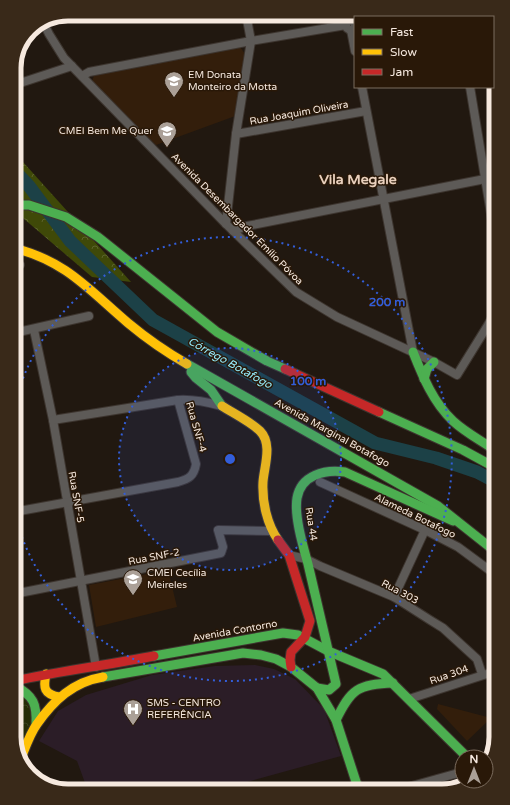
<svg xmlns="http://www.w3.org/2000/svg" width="510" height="805" viewBox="0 0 510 805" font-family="'Varela Round',sans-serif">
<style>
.built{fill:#331e0b}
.medical{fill:#2b1d27}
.forest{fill:url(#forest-crowns)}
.park{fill:url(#park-crowns)}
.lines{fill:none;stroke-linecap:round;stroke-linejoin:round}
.river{stroke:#1c4147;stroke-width:13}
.street-casing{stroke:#3d352f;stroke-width:10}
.fast-casing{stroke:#3d352f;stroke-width:11}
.slow-casing{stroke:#3d352f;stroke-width:11}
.jam-casing{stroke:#3d352f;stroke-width:11}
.street{stroke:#5d5a57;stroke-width:8}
.fast{stroke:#4caf50;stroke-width:9}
.slow{stroke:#ffc107;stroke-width:9}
.jam{stroke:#c62828;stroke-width:9}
.ring{fill:none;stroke:#335ed9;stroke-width:2;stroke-dasharray:2 4}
.labels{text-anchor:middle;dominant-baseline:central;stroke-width:3;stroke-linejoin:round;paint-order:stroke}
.poi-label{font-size:10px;fill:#f6e9df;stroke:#291808;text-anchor:start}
.street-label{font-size:10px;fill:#f6e9df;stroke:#291808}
.water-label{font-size:11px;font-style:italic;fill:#96efff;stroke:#291808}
.district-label{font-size:14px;font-weight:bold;fill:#e9d0bd;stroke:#291808}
.rim{fill:none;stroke:#f6e9df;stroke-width:5}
.centre{fill:#335ed9;stroke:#291808;stroke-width:2}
.ring-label{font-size:12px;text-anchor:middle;font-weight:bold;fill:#335ed9;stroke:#291808;stroke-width:3;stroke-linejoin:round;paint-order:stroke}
</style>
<defs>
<pattern id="forest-crowns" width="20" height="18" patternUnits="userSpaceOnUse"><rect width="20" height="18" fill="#3f4908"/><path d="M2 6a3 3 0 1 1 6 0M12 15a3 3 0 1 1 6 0" fill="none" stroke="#5b632c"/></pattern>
<pattern id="park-crowns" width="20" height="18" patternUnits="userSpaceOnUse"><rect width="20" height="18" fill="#252b05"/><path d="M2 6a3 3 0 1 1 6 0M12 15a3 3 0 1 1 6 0" fill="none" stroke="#3a401d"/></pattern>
</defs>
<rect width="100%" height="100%" fill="#211810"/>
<g class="built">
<path d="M240 47 245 54 238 115 156 145 92 82 94 75Z"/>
<path d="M168 570 177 607 96 627 89 585Z"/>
<path d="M438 704 491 718 467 741 437 709Z"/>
<path d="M464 781H471L466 785 442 791H426Z"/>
</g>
<path class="medical" d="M255 665 274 669 295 679 324 709 341 756 214 791H88L77 761 39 741 58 711 86 695 152 675 215 666Z"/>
<path class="forest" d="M14 152 131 282 92 277 24 219 14 209Z"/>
<g class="park">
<path d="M424 14H446L454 17H426Z"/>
<path d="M14 689H17L35 712 19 758 14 737Z"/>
</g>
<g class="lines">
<path class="river" d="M14 170 29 186 70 241 153 320 375 443 436 458 477 472 496 482"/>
<g class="street-casing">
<g id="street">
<path d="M398 17 416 14"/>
<path d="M44 24 49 34 64 58 226 224 296 292 337 317 434 362 457 375 488 325 496 310"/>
<path d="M355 24 353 21 349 20C346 22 345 25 347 28L350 30 353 29 355 27"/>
<path d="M351 30 355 51"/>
<path d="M82 76 89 72 251 41 346 25"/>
<path d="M14 85 72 66"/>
<path d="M362 87 413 352"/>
<path d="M470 87 496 244"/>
<path d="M236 134 366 111"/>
<path d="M226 224 236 134 251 41 246 14"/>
<path d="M233 231 247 226 485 179"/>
<path d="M14 264 20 265"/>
<path d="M34 330 53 420 96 667"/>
<path d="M14 333 89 316"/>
<path d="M53 420 178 400C193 399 207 402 221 406"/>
<path d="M320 482 425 530 458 547 496 575"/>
<path d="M14 512 178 482C189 479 194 476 196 464L178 400"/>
<path d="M289 555 306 559 320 566 394 597 430 620 443 628 477 659 482 674"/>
<path d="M14 594 221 553 223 547 218 530 272 531"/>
<path d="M394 597 425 530"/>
<path d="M409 699 496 671"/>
<path d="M486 765H488"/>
<path d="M394 791 462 772"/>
</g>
</g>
<g class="fast-casing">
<g id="fast">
<path d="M14 205H29L66 217 98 237 217 332 267 361 285 369"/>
<path d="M413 352C423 377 433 402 453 421 466 433 482 441 496 451"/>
<path d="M187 364 438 506 496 552"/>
<path d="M191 372 196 378 211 390 222 406"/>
<path d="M424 379 427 369 434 362"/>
<path d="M379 412 463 450 496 468"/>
<path d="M154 656 283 633 298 635 328 651 383 674 467 757"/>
<path d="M103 677 243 653 261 655 276 659 291 667 317 688 336 720 359 791"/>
<path d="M14 685C34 696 37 704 36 725"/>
<path d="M317 688 329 690 336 684C327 644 317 604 308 564 303 546 294 516 297 498 301 475 325 469 345 472L453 521"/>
<path d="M336 720C351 689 358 684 393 683"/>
</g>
</g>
<g class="slow-casing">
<g id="slow">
<path d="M14 248C66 261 89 290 128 323 146 338 166 352 187 364"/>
<path d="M222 406C233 413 251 422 260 431 273 444 264 467 263 482 262 502 267 524 278 540"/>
<path d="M46 674C43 688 44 694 59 697"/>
<path d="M20 761C25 749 29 735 37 724 54 700 73 682 103 677"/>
</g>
</g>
<g class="jam-casing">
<g id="jam">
<path d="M285 369 379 412"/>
<path d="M278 540 289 555 310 621 305 637 291 652 290 660 291 667"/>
<path d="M14 681C60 671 108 665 154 656"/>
</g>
</g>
<use href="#street" class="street"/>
<use href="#fast" class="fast"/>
<use href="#slow" class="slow"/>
<use href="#jam" class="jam"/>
</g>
<circle cx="230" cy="459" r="111" fill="#335ed9" fill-opacity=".12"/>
<g class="ring">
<circle cx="230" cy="459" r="111"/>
<path d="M14 407A222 222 0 1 1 14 511"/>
</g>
<defs>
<g id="school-pin" transform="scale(1)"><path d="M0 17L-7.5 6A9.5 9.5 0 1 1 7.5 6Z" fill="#aba097" stroke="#291808"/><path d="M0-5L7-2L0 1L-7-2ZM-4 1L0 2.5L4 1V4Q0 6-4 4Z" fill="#fff"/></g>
<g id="hospital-pin" transform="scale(1)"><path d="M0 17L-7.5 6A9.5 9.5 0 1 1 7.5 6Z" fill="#aba097" stroke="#291808"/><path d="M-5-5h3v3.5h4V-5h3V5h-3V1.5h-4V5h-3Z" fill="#fff"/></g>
</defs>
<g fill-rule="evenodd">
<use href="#school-pin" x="174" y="81"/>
<use href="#school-pin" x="167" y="131"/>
<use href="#school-pin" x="133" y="579"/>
<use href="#hospital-pin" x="133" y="709"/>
</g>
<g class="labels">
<g class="poi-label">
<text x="188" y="75">EM Donata<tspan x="188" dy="12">Monteiro da Motta</tspan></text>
<text x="153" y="131" text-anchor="end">CMEI Bem Me Quer</text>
<text x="147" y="573">CMEI Cecília<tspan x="147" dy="12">Meireles</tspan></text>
<text x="147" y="703">SMS - CENTRO<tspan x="147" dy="12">REFERÊNCIA</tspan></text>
</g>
<g class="street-label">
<text transform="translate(299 113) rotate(-10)">Rua Joaquim Oliveira</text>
<text transform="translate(237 219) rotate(45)">Avenida Desembargador Emílio Póvoa</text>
<text transform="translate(196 427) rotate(74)">Rua SNF-4</text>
<text transform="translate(332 433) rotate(29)">Avenida Marginal Botafogo</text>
<text transform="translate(76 497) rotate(80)">Rua SNF-5</text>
<text transform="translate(415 516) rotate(26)">Alameda Botafogo</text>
<text transform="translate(311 524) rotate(81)">Rua 44</text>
<text transform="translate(154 557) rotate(-11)">Rua SNF-2</text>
<text transform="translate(400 592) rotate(28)">Rua 303</text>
<text transform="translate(235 631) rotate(-10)">Avenida Contorno</text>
<text transform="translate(449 675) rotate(-19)">Rua 304</text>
</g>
<g class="water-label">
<text transform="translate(230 363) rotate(29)">Córrego Botafogo</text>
</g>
<g class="district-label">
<text x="358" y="179">Vila Megale</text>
</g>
</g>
<path d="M0 0H510V805H0ZM68 21H442A47 47 0 0 1 489 68V737A47 47 0 0 1 442 784H68A47 47 0 0 1 21 737V68A47 47 0 0 1 68 21Z" fill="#392919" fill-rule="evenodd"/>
<path class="rim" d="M68 21H442A47 47 0 0 1 489 68V737A47 47 0 0 1 442 784H68A47 47 0 0 1 21 737V68A47 47 0 0 1 68 21Z"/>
<circle cx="230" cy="459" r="6" class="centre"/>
<g class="ring-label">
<text x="387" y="306">200 m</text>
<text x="308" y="385">100 m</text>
</g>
<rect x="354" y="16" width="140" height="72" fill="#291808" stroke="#7b6c5e"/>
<rect x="362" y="29" width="20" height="6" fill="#4caf50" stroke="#7b6c5e"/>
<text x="390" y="36" font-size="12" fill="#f6e9df">Fast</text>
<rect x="362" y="49" width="20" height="6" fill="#ffc107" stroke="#7b6c5e"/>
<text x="390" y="56" font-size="12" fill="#f6e9df">Slow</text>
<rect x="362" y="69" width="20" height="6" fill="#c62828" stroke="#7b6c5e"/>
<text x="390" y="76" font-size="12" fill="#f6e9df">Jam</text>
<g transform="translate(474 769)"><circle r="19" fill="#291808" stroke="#7b6c5e"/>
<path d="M0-3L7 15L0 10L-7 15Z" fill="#aba097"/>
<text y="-6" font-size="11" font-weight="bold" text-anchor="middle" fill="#f6e9df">N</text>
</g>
</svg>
